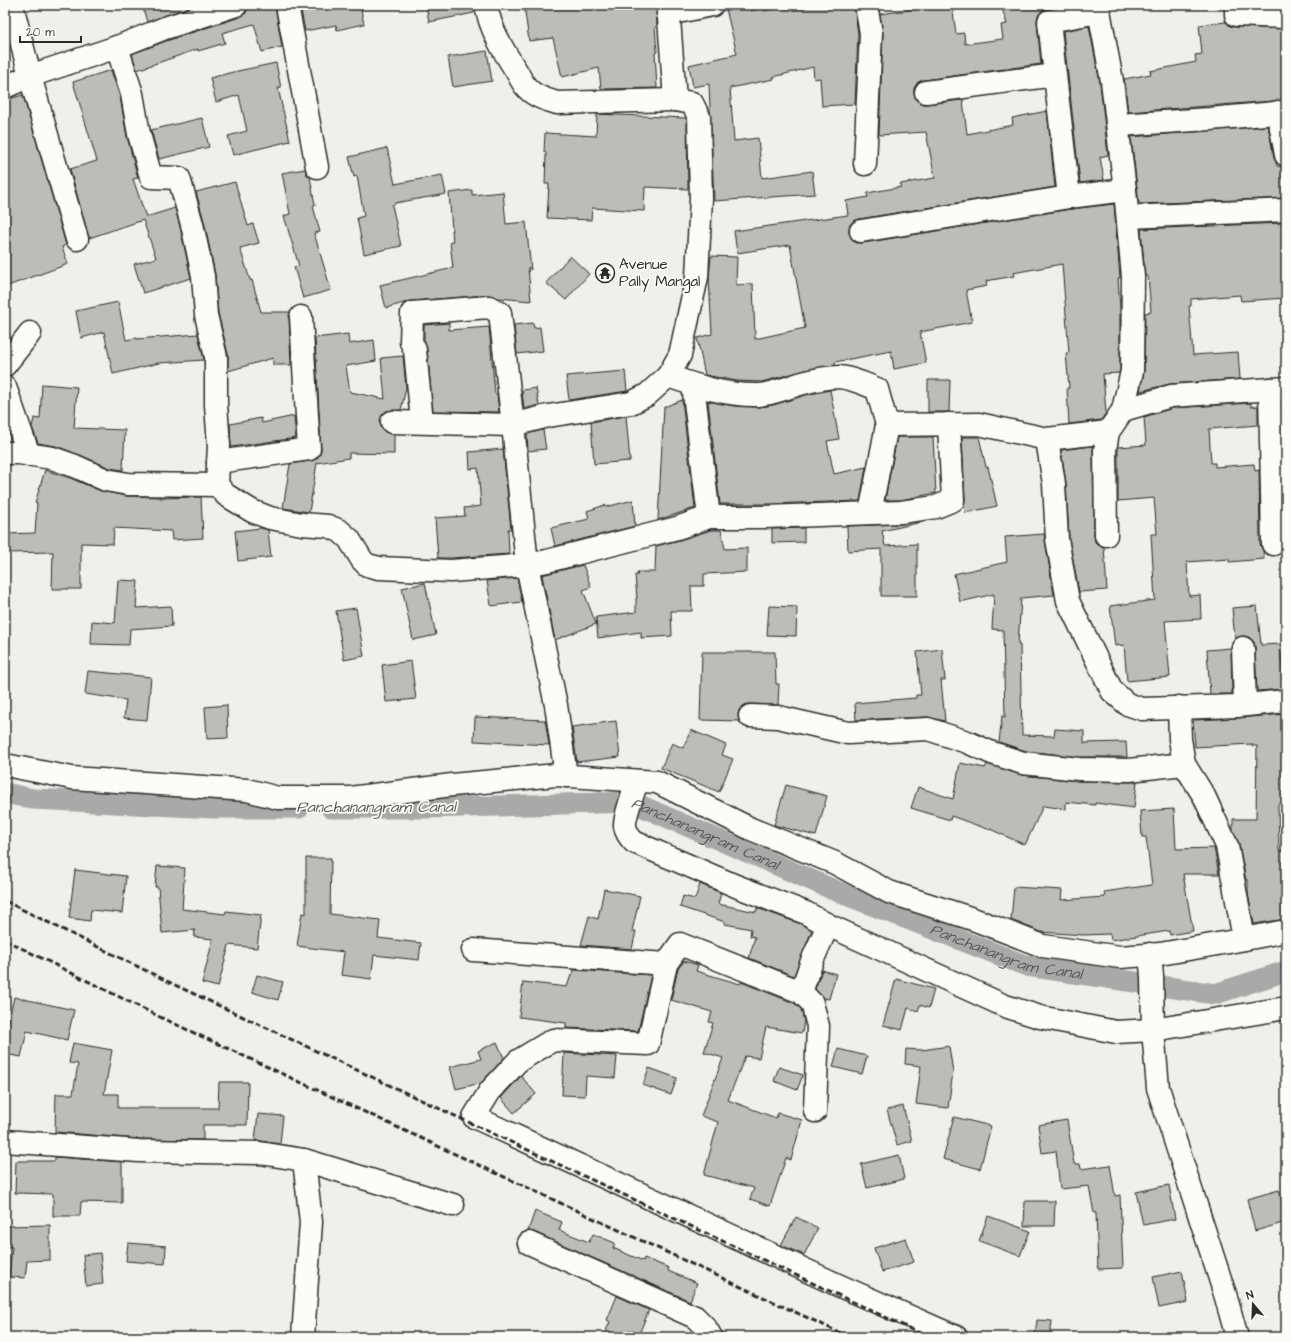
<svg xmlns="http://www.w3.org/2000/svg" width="1291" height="1342" viewBox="0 0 1291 1342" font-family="'Architects Daughter',sans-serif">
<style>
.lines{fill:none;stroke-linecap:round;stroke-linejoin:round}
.canal{stroke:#aaa9a7;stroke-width:21}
.building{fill:#bdbcb8;stroke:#2b2b2b}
.minor-casing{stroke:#2b2b2b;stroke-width:25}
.minor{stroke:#fdfcf7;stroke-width:22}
.rail{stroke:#2b2b2b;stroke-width:3;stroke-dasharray:6 3;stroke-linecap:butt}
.labels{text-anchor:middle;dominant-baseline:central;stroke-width:3.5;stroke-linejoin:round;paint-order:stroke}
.poi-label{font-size:15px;fill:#2b2b2b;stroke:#fdfcf7;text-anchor:start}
.water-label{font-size:16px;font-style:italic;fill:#575756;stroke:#fdfcf7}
</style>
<rect width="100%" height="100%" fill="#f0efeb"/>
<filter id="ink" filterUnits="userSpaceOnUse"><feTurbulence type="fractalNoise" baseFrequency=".025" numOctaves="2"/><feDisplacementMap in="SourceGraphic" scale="8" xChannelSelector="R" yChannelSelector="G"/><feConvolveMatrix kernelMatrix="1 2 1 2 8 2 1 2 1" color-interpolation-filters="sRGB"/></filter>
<g filter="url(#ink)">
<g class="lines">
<g class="canal">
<path d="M5 793 33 799 214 808H299"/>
<path id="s1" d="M331 808H428L632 802 841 893 1027 966 1215 994 1286 971"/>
</g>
</g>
<g class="building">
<path d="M142 5H195L147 22Z"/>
<path d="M248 5H275L282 47 262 52 254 24 222 33 225 43 198 51V49L137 70 132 54 169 40 240 17 246 13Z"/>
<path d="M300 5H360L364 24 337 30 336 25 305 31Z"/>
<path d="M426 5H473L474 13 429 22Z"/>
<path d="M524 5H656L657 27H655L657 52 655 53 657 88 601 89 599 68 562 77 553 38 529 41Z"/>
<path d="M725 5H750L751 11 764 8V11L791 5H854L858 34 855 104 822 106 820 78 814 79 813 67 773 77 774 79 730 88 734 141 758 138 762 178 812 171 815 194 714 201 709 84 693 87 689 65 737 54Z"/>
<path d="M931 5H952L956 34 964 33 965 44 1003 39 1001 25 1007 24 1001 5H1067L1046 9 1041 12 1038 16 1037 22 1041 64 924 80 918 82 914 88V93L916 100 922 104H927L963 100 967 134 1013 125 1012 118 1047 111 1055 187 859 219 853 221 849 226V233L852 239 856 243H863L1071 209 1114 204 1120 278H1118L1120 309V370L1119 373 1103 374 1106 413 1101 420 1069 424 1067 388H1069L1066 353H1069L1062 264 1013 273 1014 276 986 281 987 286 966 290 972 322 920 332 926 363 894 369 891 351 835 362V365L809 369 762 382 737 381 705 375 697 338 712 334 709 278 711 256 737 257 736 285 753 284 755 339 805 328 790 245 737 253 734 231 848 215 846 201 868 197 867 193 901 187 900 184 935 178 926 132 879 135 883 34 880 14 922 8V6Z"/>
<path d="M1226 22 1230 26 1236 27 1286 29V100L1128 112 1124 79 1151 74 1150 71 1196 62 1195 55 1202 54 1199 25Z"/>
<path d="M1089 26 1100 83 1108 155 1100 157 1104 180 1080 183 1063 31Z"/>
<path d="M487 51 492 81 453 87 448 57Z"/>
<path d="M276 63 281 88H278L290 141 233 155 228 136 247 131 239 95 216 102 210 78 233 72Z"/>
<path d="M111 70 120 97 127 137 138 178 133 179 146 217 175 208 180 227 191 278 143 293 134 264 156 258 143 220 89 238 70 169 97 161 73 82Z"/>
<path d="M23 95 66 245 62 247 68 264 5 287V100Z"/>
<path d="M597 114 685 118 687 120 688 189 645 187 644 211 592 208 591 220 547 218 549 184H545L546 153 544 152 545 133 596 136Z"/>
<path d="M202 118 209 147 159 159 151 130Z"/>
<path d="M1268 126 1274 157 1277 166 1284 167 1286 198 1139 204 1131 137Z"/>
<path d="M387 148 395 184 442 175 446 194 395 203V204L392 205 401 246 364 254 357 218 364 216 357 176 354 177 349 157Z"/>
<path d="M305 169 307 175 310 177 315 205 313 206 320 232 314 233 331 290 303 298 294 267 299 266 284 216 290 214 282 173Z"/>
<path d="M235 182 248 226 253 224 259 243 240 248 250 280H252L261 312H290L289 318 291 365H273V358L228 371V354L218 313 215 274 204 221 196 192Z"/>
<path d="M472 190V195L503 192 506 224 526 222 531 270 528 267 531 301 499 298 488 295 411 301 386 308 380 285 453 268 450 242H453L449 193Z"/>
<path d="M1283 223 1286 254V298L1241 301 1240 295 1191 299V306H1189L1193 355 1238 352 1240 379 1170 384 1140 391 1144 371 1145 313 1151 312 1148 276H1145L1141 229Z"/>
<path d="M570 256 589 274 566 300 546 283Z"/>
<path d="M118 302 126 340 137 338V339L198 334 204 360 159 363 113 374 104 332 81 338 76 311Z"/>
<path d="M449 323V330L489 327 495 394H497L499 412 433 411 427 349 424 339V325Z"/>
<path d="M533 323 534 328 540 327 543 351 517 354 514 325Z"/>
<path d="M348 334 349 344 374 340 376 361 346 366 350 392 385 399 381 358 403 356 406 388 401 410 386 411 382 415 380 421 381 428 385 432 394 435V454L349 453V458L317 463 309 512 283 508 290 464 311 461 316 459 320 455 321 449 315 338Z"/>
<path d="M625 371 627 391 569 400 566 376Z"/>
<path d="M928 380H950L949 412H928Z"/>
<path d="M42 384 77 387 74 428 125 430 123 470 110 468 80 455 56 446 38 443 32 427 34 418 40 419Z"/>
<path d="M536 388 539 405 524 409 522 390Z"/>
<path d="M830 390 839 439 827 441 834 474 866 467 860 501 765 504H720L708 401 734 406 759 407 773 405 806 395Z"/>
<path d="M682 400 695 508 658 520 664 407Z"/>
<path d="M1251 403V407L1258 406V425L1209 429 1211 463H1215V467L1254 464 1255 471 1259 470 1260 544 1263 551 1264 559 1229 562V559L1187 562 1189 596 1200 595 1201 619 1165 621 1170 677 1127 681 1124 645 1115 646 1110 606 1155 600 1151 534H1157L1154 498 1118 501V447L1146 445 1144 417 1173 408Z"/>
<rect x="1283" y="405" width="3" height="18"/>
<path d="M294 416 296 438 231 447 230 424 261 418 262 423Z"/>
<path d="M626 416 630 461 594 464 591 422Z"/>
<path d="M543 430 546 449 528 451 527 434Z"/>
<path d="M897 437H933L936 493 900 500H885Z"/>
<path d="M962 437H979L986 467H988L997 506 965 513 964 507 965 499Z"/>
<path d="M1093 446 1094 535 1095 542 1100 546 1104 547 1107 590 1079 592 1069 538 1066 483 1061 450Z"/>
<path d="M503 449 511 529H508L509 554 451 558H438L435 518 465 516 464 508 481 506 478 468 470 469 469 452Z"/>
<path d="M1284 468H1286L1285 524Z"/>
<path d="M45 470 70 478 101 491 126 496 160 497V498L201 497 203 538 172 540 171 531 114 528 113 544 81 543V589H52L53 552 5 553V534L35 533 37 504 35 503Z"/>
<path d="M633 500 635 526 555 546 551 528 589 519 587 511 605 505 606 507Z"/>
<path d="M931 520 882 531 885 546 917 544V596H881V549L848 551 847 526 902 524Z"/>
<path d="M261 528 268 530 271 557 238 561 235 531Z"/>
<path d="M804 528V542L772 543V529Z"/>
<path d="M711 530H721L725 549 747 548V572L704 574V586H691L692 611H671L672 636 641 638V632L598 638 596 617 636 612V598H637L635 575H638L637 572H655L656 546 680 540Z"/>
<path d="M1044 534 1054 595 1021 598 1018 645H1020L1022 735 1054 736 1055 729 1084 731V743L1126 742 1127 757H1080L1026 751 999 742 1002 716 1005 717 1003 630 992 629 994 594 960 602 954 574 1007 562 1005 537Z"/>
<path d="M583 565 591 587 583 590 596 624 555 640 542 575Z"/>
<path d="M517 578 522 602 491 606 487 581Z"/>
<path d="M118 580 138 581 136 608 171 606 172 626 130 629 129 645 91 644 92 621 115 623Z"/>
<path d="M425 583 436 635 413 640 402 588Z"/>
<path d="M769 606 797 607 796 636 767 635Z"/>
<path d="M1257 606 1261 645 1280 644 1284 689 1257 691 1255 648 1254 642 1249 637 1243 636 1235 639 1232 608Z"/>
<path d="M356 608 364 656 344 660 336 611Z"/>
<path d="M1231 648 1232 694H1210L1207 650Z"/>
<path d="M942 649 945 680H941L945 721 927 717 856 720 855 703 916 698V695H921L917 652Z"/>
<path d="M702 652H775L776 684H779L778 705 750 704 745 705 739 710 738 715 739 721 700 720Z"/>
<path d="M411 661 416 699 386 702 382 665Z"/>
<path d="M88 671 151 677 147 720 124 718 126 700 85 694Z"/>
<path d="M227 705 228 738 207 739 205 707Z"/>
<path d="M1286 714 1285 804H1278L1279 851H1286V919L1254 924 1248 894V880H1246L1239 844 1233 830V819H1256L1257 746H1252V744L1195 747 1193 720 1238 718Z"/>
<path d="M475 717 545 720 549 745 474 741Z"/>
<path d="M616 721 620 757 577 762 572 727Z"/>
<path d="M691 730 726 745 722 755 733 759 719 792 661 768 672 743 683 748Z"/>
<path d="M960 763 985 768 987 764 1022 775 1078 781 1137 782 1134 808 1095 803V805L1066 802V809L1043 806 1025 845 990 829V830L951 816 950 820 911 808 918 787 953 799Z"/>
<path d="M786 785 827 796 816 836 774 825Z"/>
<path d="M1174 809 1176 849 1214 848 1219 874H1183L1193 931 1170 935 1169 931 1111 940 1110 934 1083 935 1041 932 1011 920 1014 887 1062 890 1061 900 1105 897 1104 892 1152 885 1146 837H1142L1140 811Z"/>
<path d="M306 858H331L330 914 380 920 378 938 421 943 419 960 374 955 371 979 341 975 344 952 297 946 302 913 306 914Z"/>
<path d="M157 866 185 868 182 909 225 914 226 911 261 915 257 948 229 945 218 987 202 983 213 939 194 937 195 930 162 933 158 887H155Z"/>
<path d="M75 870 126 876 122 913 91 910 90 921 69 918Z"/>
<path d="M700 884 721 893 718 904 756 912 757 908 801 924 812 930 794 976 749 958 755 937 750 936 751 929 725 924V922L680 907 683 896 695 899Z"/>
<path d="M604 889 640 896 632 931H636L632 949 581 945 589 916 598 919Z"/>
<path d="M684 961 698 965 696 971 740 984 741 982 794 1003 801 1009 804 1021 802 1033 766 1027 759 1058 745 1056 728 1100 776 1118 778 1113 802 1120 791 1160 786 1158 770 1206 750 1199 754 1188 704 1175 718 1122 701 1116 723 1058 704 1052 713 1023 709 1022 712 1012 671 1000 678 969Z"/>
<path d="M574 970 651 975 638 1031 566 1028V1023L519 1017 523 982 567 987 571 975 572 976Z"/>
<path d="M822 970 836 974 829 999 823 998 815 989Z"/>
<path d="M257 975 283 982 278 1000 252 992Z"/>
<path d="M896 979 934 989 929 1008 920 1005 918 1011 908 1008 902 1030 883 1025Z"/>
<path d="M14 997 74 1010 67 1040 27 1031 21 1057 5 1054V1037Z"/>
<path d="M497 1042 504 1058 481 1083 456 1089 450 1067 481 1059 478 1051Z"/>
<path d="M73 1043 112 1050 104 1094H118V1108H218L219 1082H248L247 1125H203V1140L140 1139 55 1132 56 1094H73L78 1064 69 1063Z"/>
<path d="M949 1046 953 1072 948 1108 916 1104 921 1066 905 1064 906 1049 922 1050Z"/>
<path d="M838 1049 867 1056 862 1074 833 1067Z"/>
<path d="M564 1053 617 1056 615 1078 586 1076 585 1096 562 1095Z"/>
<path d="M779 1067 803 1075 797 1090 774 1081Z"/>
<path d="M649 1068 677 1078 671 1095 643 1085Z"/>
<path d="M521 1076 536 1094 514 1113 501 1098Z"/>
<path d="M903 1106 912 1141 897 1145 887 1110Z"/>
<path d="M258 1114 283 1116 280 1144 255 1140Z"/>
<path d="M954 1117 991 1126 980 1169 943 1159Z"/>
<path d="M1067 1120 1074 1164H1080L1081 1169 1110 1165 1115 1196 1120 1195 1123 1268 1098 1269 1096 1213H1094L1089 1186 1060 1189 1056 1151 1042 1153 1038 1125Z"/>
<path d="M899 1155 904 1179 867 1188 861 1164Z"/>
<path d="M55 1157 122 1162V1203L81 1202 80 1216H53V1194L15 1193 16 1161H55Z"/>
<path d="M1169 1185 1175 1219 1143 1225 1136 1192Z"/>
<path d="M1279 1190 1286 1215V1222L1255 1231 1247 1199Z"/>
<path d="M1025 1201H1055L1054 1226H1024Z"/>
<path d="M535 1211 562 1222 559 1230 589 1242 593 1234 615 1243 613 1248 643 1261 644 1258 669 1268 668 1271 697 1283 690 1301 534 1232 528 1231Z"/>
<path d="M988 1216 1030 1231 1020 1256 979 1241Z"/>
<path d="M796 1217 818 1228 804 1255 781 1245Z"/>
<path d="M50 1225V1260L27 1261 25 1278 9 1277 12 1247H5V1226Z"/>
<path d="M906 1238 914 1262 882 1272 874 1248Z"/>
<path d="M128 1243 166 1246 165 1264 126 1261Z"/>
<path d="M100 1253 103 1284 86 1286 83 1255Z"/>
<path d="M1182 1271 1188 1302 1159 1308 1153 1277Z"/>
<path d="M617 1296 649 1310 639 1334 629 1330 626 1337H603L610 1322 607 1320Z"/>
<path d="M1037 1320 1052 1321 1050 1337H1035Z"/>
</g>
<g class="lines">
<g class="minor-casing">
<g id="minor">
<path d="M287 5 317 167"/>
<path d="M486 5C490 29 504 52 517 72 520 78 523 84 527 88 535 97 547 100 557 103L675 100"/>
<path d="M1098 5 1112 81 1125 190 1133 277 1132 371 1123 410 1108 432 1105 450 1106 535"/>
<path d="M1236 5V15L1286 17"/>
<path d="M668 14 712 5"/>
<path d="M1055 75 1049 21 1099 12"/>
<path d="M5 87 30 76 12 5"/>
<path d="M926 92 1055 75 1069 197"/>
<path d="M1278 112 1286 155"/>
<path d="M1118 125 1210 119 1286 112"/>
<path d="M865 164 871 33 866 5"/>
<path d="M1128 217 1286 210"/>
<path d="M861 231 1069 197 1125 190"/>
<path d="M77 239 30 76 117 47 165 28 236 5"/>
<path d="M5 365 30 333"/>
<path d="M668 376C697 386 728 396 758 395 774 394 788 387 803 383 814 380 827 377 839 377 852 378 865 384 877 389L887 425 979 424 1047 439 1108 432"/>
<path d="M693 385 709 517"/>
<path d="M5 387 29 455"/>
<path d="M1270 389 1273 544"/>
<path d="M1123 410 1171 396 1286 388"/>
<path d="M392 422 513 425 500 313 489 307 412 313 411 342 415 350 422 422"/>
<path d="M1047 439 1054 484 1057 539 1068 601 1112 691 1127 704 1142 709 1237 706 1286 701"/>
<path d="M5 453H19L52 458 75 466 106 480 128 484 217 485 219 445 216 405V357L206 315 203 276 192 224 179 178 151 177 139 134 132 94 117 47"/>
<path d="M218 462 309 449 301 317"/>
<path d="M217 485 226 495 252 511 270 518 302 524 328 526 340 531 349 539 362 560 367 565 379 568 451 571 527 565 547 561 677 528 709 517H765L901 512 936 507 953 500 949 424"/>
<path d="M870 513 887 425"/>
<path d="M1243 648 1245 705"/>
<path d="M750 716 778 717 848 733 928 729 967 742 992 753 1023 763 1079 769 1129 770 1184 764 1180 739 1179 707"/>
<path d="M1184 764 1204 796 1227 846 1244 939"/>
<path d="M5 765 72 778 247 790 278 798H350L452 785 556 775 657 782 751 829 835 863 889 892 973 919 1043 946 1120 957 1160 954 1229 942 1286 931"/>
<path d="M566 776 556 705 527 565 513 425 548 416 631 403 647 395 668 376 680 355 697 277 701 198 699 117 692 103 675 100 668 5"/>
<path d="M638 781C634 789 624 819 625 826 626 833 630 838 634 842L736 886 806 913 828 925 1005 1006 1040 1017 1116 1032 1153 1030 1286 1008"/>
<path d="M473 950 666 964 680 944 801 992 812 961 828 925"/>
<path d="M1150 954 1152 976 1153 1030 1158 1088 1225 1294 1237 1337"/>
<path d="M666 964 648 1044 553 1040 518 1061 490 1091 474 1117 840 1286 956 1337"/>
<path d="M801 992 812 1003 818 1026 815 1111"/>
<path d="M5 1141 139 1151 260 1153 304 1160 311 1222 303 1337"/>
<path d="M304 1160 453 1205"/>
<path d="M529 1243 695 1317 705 1327 711 1337"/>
</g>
</g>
<use href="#minor" class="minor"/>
<g class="rail">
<path d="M5 901 175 985 928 1337"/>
<path d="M5 940 160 1017 849 1337"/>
</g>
</g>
</g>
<defs>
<g id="temple-ring" transform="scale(1)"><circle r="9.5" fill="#fdfcf7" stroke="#2b2b2b" stroke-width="1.5"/><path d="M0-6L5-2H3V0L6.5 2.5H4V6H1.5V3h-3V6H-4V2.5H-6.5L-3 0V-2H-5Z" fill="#2b2b2b"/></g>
</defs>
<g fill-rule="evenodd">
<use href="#temple-ring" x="605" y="273"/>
</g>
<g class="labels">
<g class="poi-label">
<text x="619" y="264">Avenue<tspan x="619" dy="17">Pally Mangal</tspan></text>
</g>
<g class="water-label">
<text x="376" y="807">Panchanangram Canal</text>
<text stroke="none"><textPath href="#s1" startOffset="381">Panchanangram Canal</textPath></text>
<text stroke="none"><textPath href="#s1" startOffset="705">Panchanangram Canal</textPath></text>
</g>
</g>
<rect width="1291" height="1342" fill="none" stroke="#fdfcf7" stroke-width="20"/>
<rect x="10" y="10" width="1271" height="1322" fill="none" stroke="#2b2b2b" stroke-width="1.5" filter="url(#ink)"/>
<g transform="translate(1253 1304) rotate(341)" stroke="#fdfcf7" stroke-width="3" paint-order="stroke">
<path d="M0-3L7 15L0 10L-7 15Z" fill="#2b2b2b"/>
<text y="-6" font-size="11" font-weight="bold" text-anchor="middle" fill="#2b2b2b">N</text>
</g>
<path d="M20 36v6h61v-6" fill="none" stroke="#2b2b2b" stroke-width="2"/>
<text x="26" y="36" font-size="12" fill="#2b2b2b" stroke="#fdfcf7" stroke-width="3" paint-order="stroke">20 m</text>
</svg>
